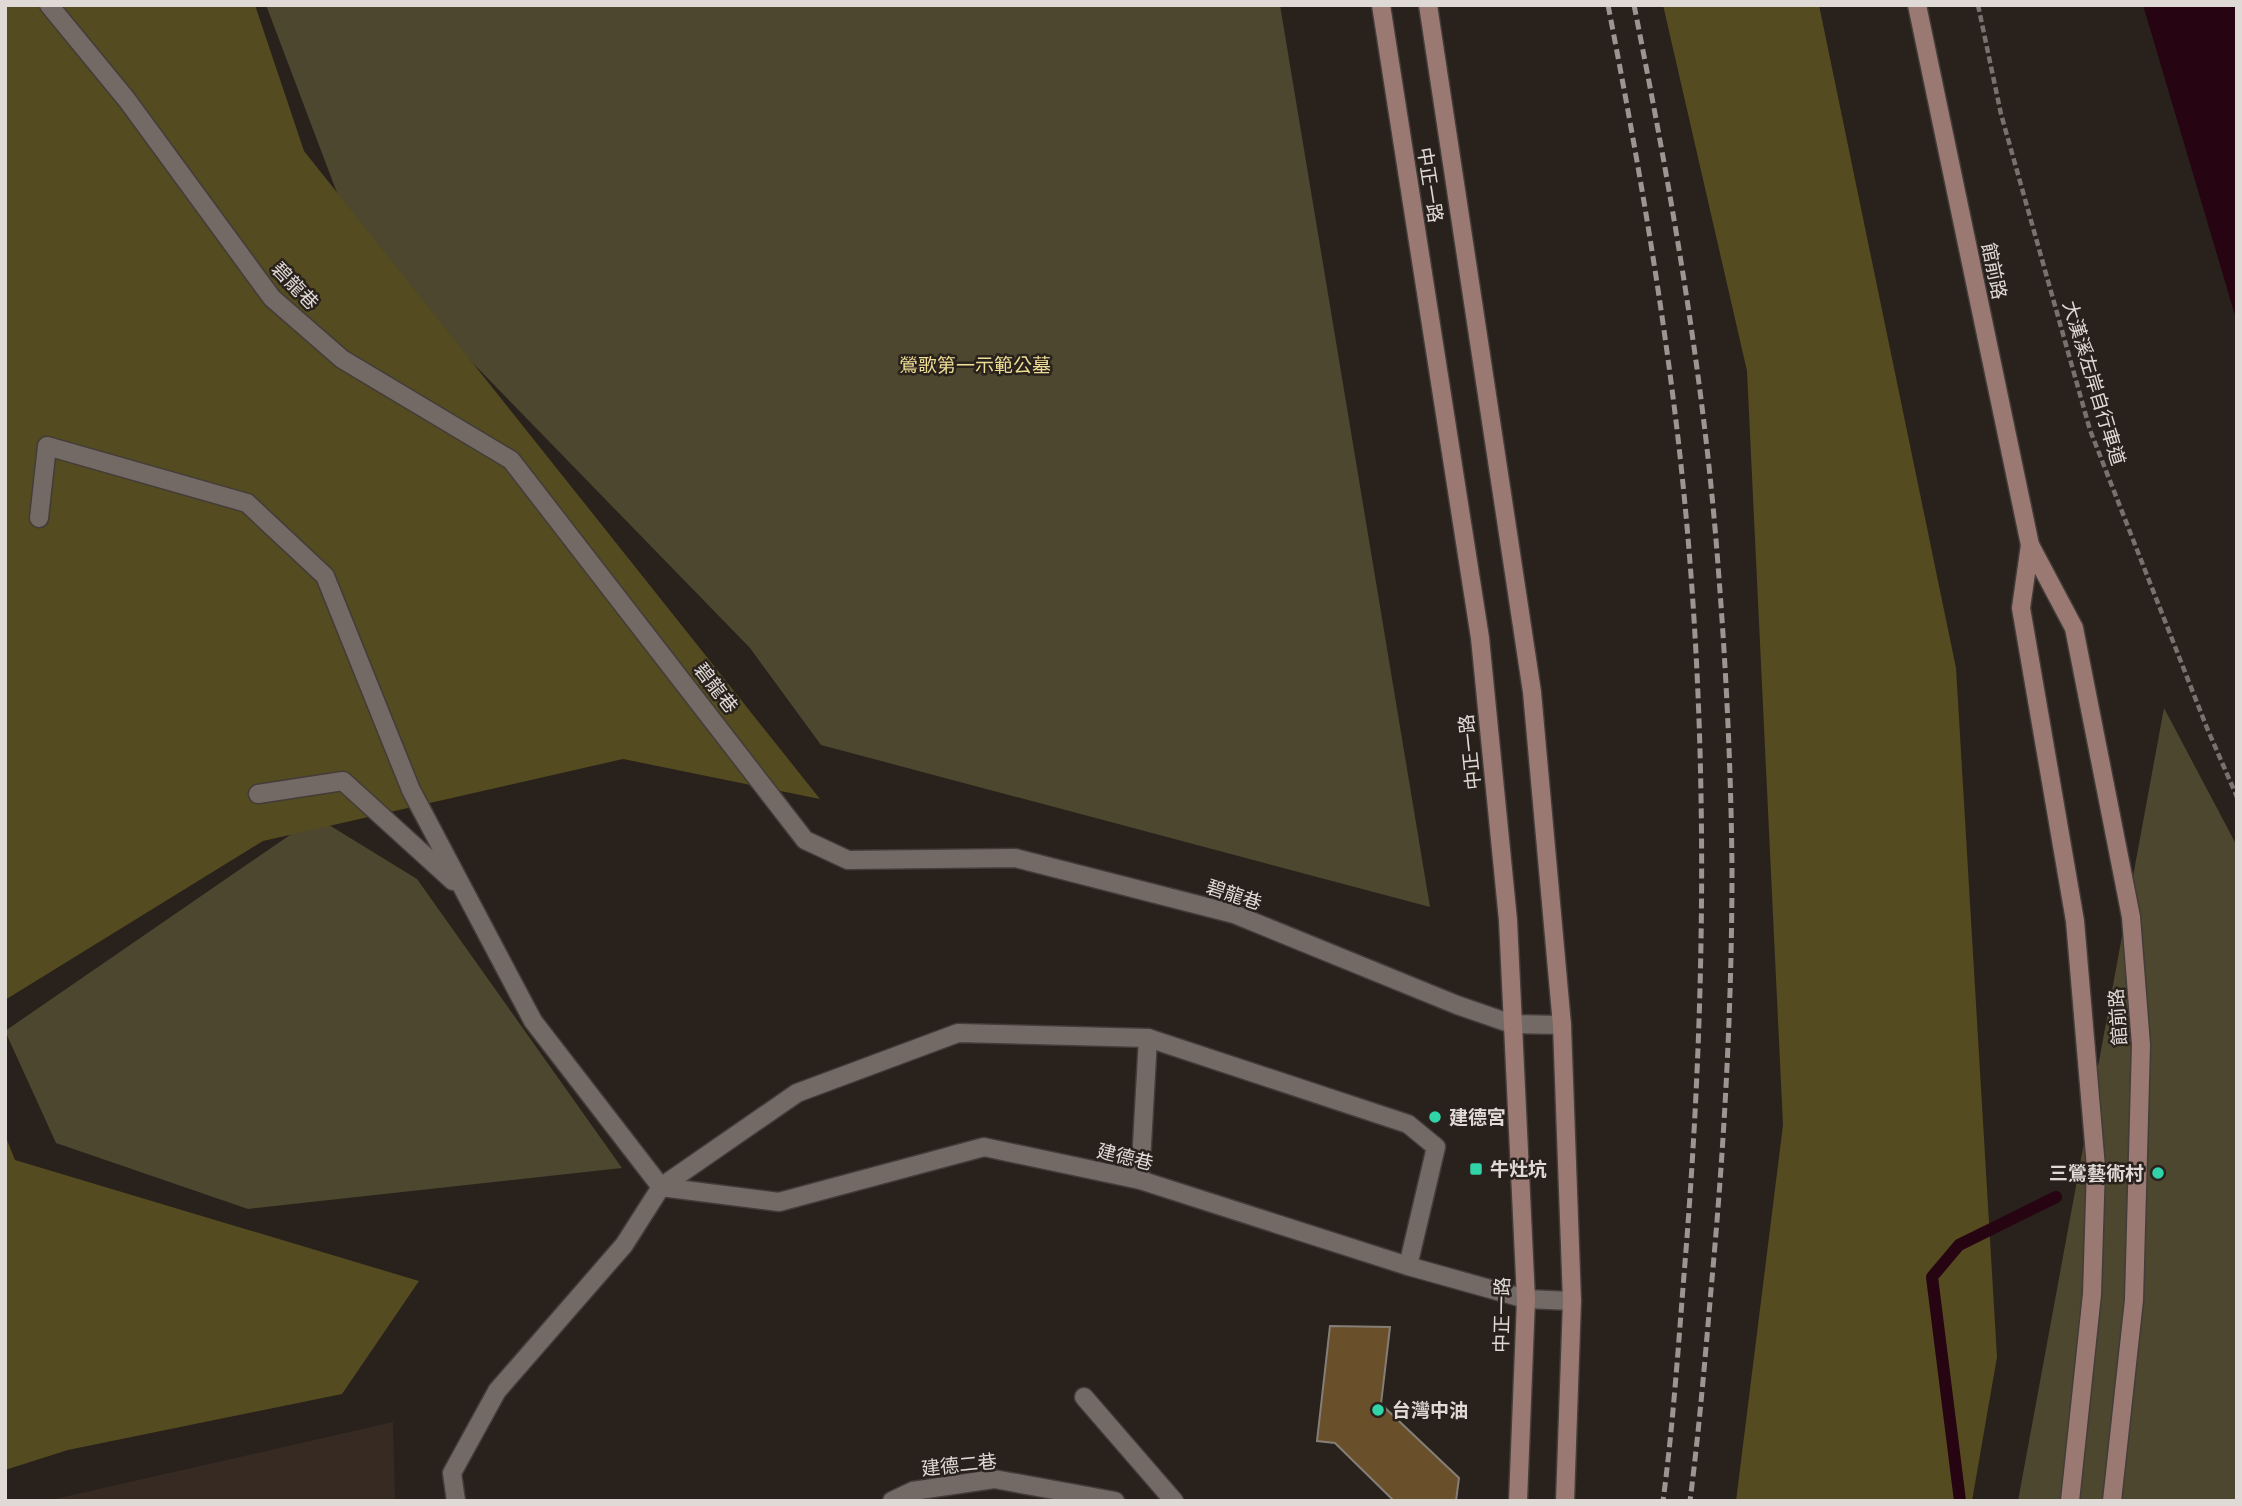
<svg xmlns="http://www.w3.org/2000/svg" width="2242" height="1506" viewBox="0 0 2242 1506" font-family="'Roboto Condensed','Noto Sans TC',sans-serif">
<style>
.built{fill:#372a23}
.green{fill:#4c472e}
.forest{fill:#544b20}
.water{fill:#270411}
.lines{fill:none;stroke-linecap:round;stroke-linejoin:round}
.stream{stroke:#270411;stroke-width:12}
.building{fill:#6a4f2b;stroke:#857e76;stroke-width:2}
.lane-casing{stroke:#433c39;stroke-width:21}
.street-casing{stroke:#433c39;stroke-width:21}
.secondary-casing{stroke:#433c39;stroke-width:21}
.path{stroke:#78716d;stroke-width:4.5;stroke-dasharray:7 3.5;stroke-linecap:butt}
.lane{stroke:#746a65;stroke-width:18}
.street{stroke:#746a65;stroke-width:18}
.secondary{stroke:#9a7973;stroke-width:18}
.rail{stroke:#9c9692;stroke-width:5;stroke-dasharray:10 5;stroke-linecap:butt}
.poi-dot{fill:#31d4a9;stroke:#29211c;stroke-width:2.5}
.labels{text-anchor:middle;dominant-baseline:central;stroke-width:5;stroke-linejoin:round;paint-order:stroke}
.street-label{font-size:19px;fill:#e0dad7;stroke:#29211c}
.park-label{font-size:19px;fill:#eddd95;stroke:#29211c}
.poi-label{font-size:19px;font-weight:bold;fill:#e0dad7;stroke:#29211c;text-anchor:start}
</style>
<rect width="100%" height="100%" fill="#29211c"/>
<path class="built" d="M393 1422 395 1501H46Z"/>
<g class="green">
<path d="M266 5H1280L1430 907 821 745 750 648 356 243Z"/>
<path d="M2164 708 2237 846V1501H2018Z"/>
<path d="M316 817 417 879 622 1168 248 1209 56 1143 5 1031Z"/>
</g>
<g class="forest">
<path d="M5 5H255L304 151 820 799 623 759 263 841 5 1000Z"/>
<path d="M1663 5H1819L1956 668 1997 1357 1972 1501H1736L1783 1125 1747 371Z"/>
<path d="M5 1135 15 1160 419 1281 342 1394 68 1450 5 1470Z"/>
</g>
<path class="water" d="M2143 5H2237V322Z"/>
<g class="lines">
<path class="stream" d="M1960 1501 1932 1277 1959 1245 2056 1197"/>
</g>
<path class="building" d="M1330 1326 1390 1327 1381 1404 1459 1478 1456 1501H1394L1335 1443 1317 1441Z"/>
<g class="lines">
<g class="lane-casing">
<g id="lane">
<path d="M39 518 47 446 247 503 325 576 411 790 533 1021 661 1187"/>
<path d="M258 794 343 781 453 881"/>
<path d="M1140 1180 1148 1038"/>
<path d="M1084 1397 1174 1501"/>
<path d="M456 1501 452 1473 497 1391 624 1245 661 1187 797 1093 958 1033 1148 1038 1408 1124 1436 1147 1408 1266"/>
<path d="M892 1501 913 1491 994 1479 1115 1501"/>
</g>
</g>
<g class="street-casing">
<g id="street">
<path d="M49 5 127 100 272 298 342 359 511 460 805 840 848 860 1015 858 1234 914 1457 1005 1512 1024 1562 1025"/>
<path d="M661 1187 779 1202 984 1147 1140 1180 1408 1266 1526 1299 1572 1301"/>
</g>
</g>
<g class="secondary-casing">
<g id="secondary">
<path d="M1381 5 1480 638 1508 920 1526 1299 1518 1501"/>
<path d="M1428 5 1532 692 1562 1025 1572 1301 1565 1501"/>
<path d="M1917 5 2030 545 2074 628 2131 917 2141 1045 2134 1300 2112 1501"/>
<path d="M2030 545 2021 608 2075 921 2096 1167 2092 1294 2070 1501"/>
</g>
</g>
<path class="path" d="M1978 5 2001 114 2090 430 2207 728 2237 797"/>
<use href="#lane" class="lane"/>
<use href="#street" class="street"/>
<use href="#secondary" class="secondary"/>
<g class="rail">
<path d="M1608 5C1636 149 1661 292 1678 438 1710 716 1707 997 1684 1275 1678 1350 1673 1426 1663 1501"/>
<path d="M1634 5C1671 191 1704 377 1718 565 1726 666 1731 767 1732 868 1732 1009 1724 1150 1711 1290 1705 1360 1699 1431 1690 1501"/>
</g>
</g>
<g class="poi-dot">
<circle cx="1435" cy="1117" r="7"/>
<rect x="1469" y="1162" width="14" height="14" rx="3.5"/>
<circle cx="2158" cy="1173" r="7"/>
<circle cx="1378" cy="1410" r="7"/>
</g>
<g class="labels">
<g class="street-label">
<text transform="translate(1430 185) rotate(81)">中正一路</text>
<text transform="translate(1994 271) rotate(78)">館前路</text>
<text transform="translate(295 286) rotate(46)">碧龍巷</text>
<text transform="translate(2094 383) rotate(73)">大漢溪左岸自行車道</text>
<text transform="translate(716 688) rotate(52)">碧龍巷</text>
<text transform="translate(1470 752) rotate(-96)">中正一路</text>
<text transform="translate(1234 895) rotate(18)">碧龍巷</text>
<text transform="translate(2118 1017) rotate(-94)">館前路</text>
<text transform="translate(1125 1157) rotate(14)">建德巷</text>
<text transform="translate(1502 1315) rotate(-89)">中正一路</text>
<text transform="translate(959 1465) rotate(-6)">建德二巷</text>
</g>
<g class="park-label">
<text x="975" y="365">鶯歌第一示範公墓</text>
</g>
<g class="poi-label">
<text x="1449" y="1117">建德宮</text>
<text x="1490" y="1169">牛灶坑</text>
<text x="2144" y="1173" text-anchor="end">三鶯藝術村</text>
<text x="1392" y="1410">台灣中油</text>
</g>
</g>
<rect width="2242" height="1506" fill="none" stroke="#e0dad7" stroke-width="14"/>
</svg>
